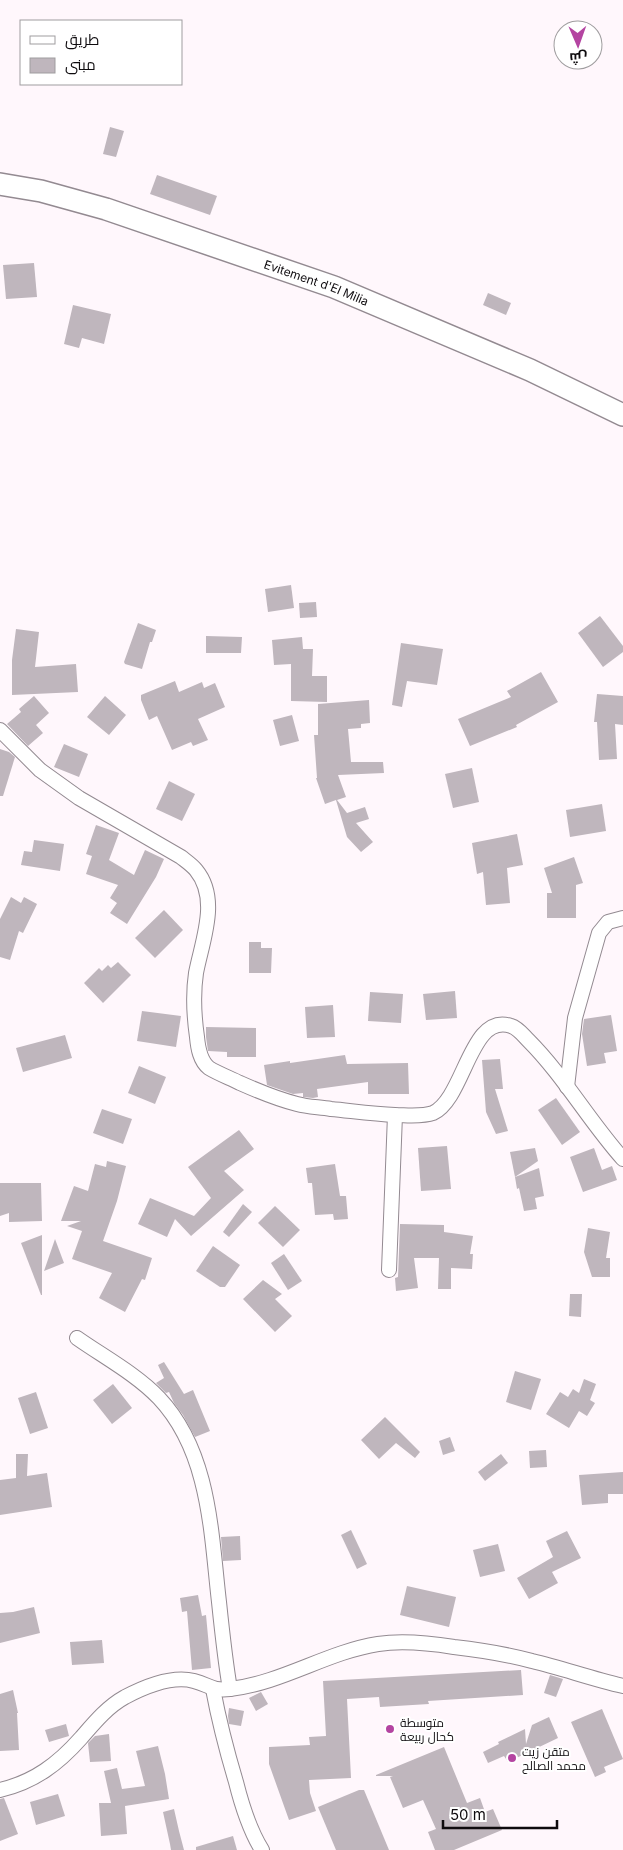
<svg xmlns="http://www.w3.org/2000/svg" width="623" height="1850" viewBox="0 0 623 1850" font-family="Inter,Cairo,sans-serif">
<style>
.building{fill:#bfb6bd}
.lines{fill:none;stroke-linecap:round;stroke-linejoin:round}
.minor-casing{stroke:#938a91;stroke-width:16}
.primary-casing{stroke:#938a91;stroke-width:24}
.minor{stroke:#fff;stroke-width:14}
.primary{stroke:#fff;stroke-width:21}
.poi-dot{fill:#b444a1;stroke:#fff;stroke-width:2}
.labels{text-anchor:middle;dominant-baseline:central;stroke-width:4;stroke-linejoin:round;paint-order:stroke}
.street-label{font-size:12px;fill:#0e0b0e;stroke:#fff}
.poi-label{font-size:12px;fill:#0e0b0e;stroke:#fff;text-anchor:start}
</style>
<rect width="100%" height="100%" fill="#fff7fc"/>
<g class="building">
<path d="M110 127 124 131 116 157 103 154Z"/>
<path d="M157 175 217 196 210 215 150 194Z"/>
<path d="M34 263 37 297 6 299 3 265Z"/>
<path d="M488 293 511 303 506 315 483 305Z"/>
<path d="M73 305 111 314 104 344 82 338 79 348 64 344Z"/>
<path d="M291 585 294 608 268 612 265 589Z"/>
<path d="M316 602 317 617 300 618 299 603Z"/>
<path d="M600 616 623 646V652L603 667 578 633Z"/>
<path d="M138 623 156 630 152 642H150L142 669 125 664 124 662Z"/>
<path d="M16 629 39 632 35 667 76 664 78 692 12 695V660Z"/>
<path d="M206 636 242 637 241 653H206Z"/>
<path d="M302 637 303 649H313L312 676H327V702L291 701V664L274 665 272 640Z"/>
<path d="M401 643 443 649 437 685 407 681 402 707 392 705Z"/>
<path d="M541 672 558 702 516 725 517 727 470 746 458 719 511 697 507 691Z"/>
<path d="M175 681 179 692 202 682 204 688 215 683 225 707 198 719 208 740 193 746 191 742 172 750 157 716 149 720 141 700V695Z"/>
<path d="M597 694 623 696V725L615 724 617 759 599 760 597 722H594Z"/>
<path d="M34 696 49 713 36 725 43 733 28 746 7 724 21 712 19 709Z"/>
<path d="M105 696 126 715 109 735 87 717Z"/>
<path d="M369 700 370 723 361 724V728L348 729 351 762H383L384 773 338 775 346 797 337 800 347 813 365 807 369 819 356 823 373 842 361 852 347 837 336 800 325 804 316 778H317L314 735H318V704Z"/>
<path d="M292 715 299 741 280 746 273 720Z"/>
<path d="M64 744 88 754 79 777 54 767Z"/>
<path d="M0 749 9 752 15 757 3 796H0Z"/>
<path d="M472 768 479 802 453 808 445 774Z"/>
<path d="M169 781 195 794 182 821 156 809Z"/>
<path d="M602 804 606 831 570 837 566 810Z"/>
<path d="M96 825 119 833 109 860 134 875 145 850 164 859 156 877 127 924 110 913 117 903 110 898 118 885 86 874 92 856 86 854Z"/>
<path d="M517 834 523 865 507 868 510 903 486 905 483 872 477 874 472 843Z"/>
<path d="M34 840 64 844 60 871 21 865 24 851 32 852Z"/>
<path d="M574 857 583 883 576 885V918H547V893H552L544 868Z"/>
<path d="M11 897 21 903 24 897 37 904 23 933 19 931 10 960 0 957V919Z"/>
<path d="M164 910 183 930 155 958 135 938Z"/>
<path d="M249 942H261V948H272L271 973H249Z"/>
<path d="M118 962 131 975 103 1003 84 983 99 968 102 971 108 965 111 968Z"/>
<path d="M455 991 457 1018 426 1020 423 994Z"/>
<path d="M370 992 403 994 401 1023 368 1021Z"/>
<path d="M333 1005 335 1037 307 1038 305 1007Z"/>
<path d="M142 1011 181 1016 176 1047 137 1041Z"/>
<path d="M611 1015 617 1051 604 1053 606 1063 587 1066 582 1034 584 1019Z"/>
<path d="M206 1027 256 1028V1057H227V1052L208 1051 206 1037Z"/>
<path d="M65 1035 72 1058 23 1072 16 1048Z"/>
<path d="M345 1055 347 1064 408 1063 409 1094H368V1082L317 1089 318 1097 313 1098 303 1097V1093L293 1094 267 1085 264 1065 290 1061V1063Z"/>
<path d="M500 1059 503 1089H495L508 1131 496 1134 486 1112 482 1060Z"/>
<path d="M139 1066 166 1077 155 1104 128 1093Z"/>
<path d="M556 1098 580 1132 562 1145 538 1110Z"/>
<path d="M102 1109 132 1119 123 1144 93 1133Z"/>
<path d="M239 1130 254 1149 224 1171 244 1190 191 1236 175 1219 167 1237 138 1224 150 1198 194 1216 211 1198 188 1167Z"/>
<path d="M447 1146 451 1189 421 1191 418 1148Z"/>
<path d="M535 1148 538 1161 515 1177 510 1152Z"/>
<path d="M594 1148 602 1170 612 1166 617 1180 583 1192 570 1157Z"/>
<path d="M107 1161 126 1166 117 1201 103 1241 152 1258 145 1280 142 1279 125 1312 99 1298 112 1273 72 1259 82 1231 67 1226 81 1221H61L74 1186 88 1191 95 1164 106 1167Z"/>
<path d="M335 1164 340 1196H346L348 1219 334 1220 333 1214 315 1215 312 1183H308L306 1168Z"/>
<path d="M539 1168 544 1196 535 1198 537 1209 524 1211 519 1188 517 1189 515 1177Z"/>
<path d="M0 1183H41L42 1221 9 1222V1213L0 1216Z"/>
<path d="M243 1204 252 1212 229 1237 223 1232Z"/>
<path d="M275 1206 300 1230 283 1247 258 1223Z"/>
<path d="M400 1224 444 1225V1232L473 1236 470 1254H473L472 1269 451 1268V1289H438L439 1258H414L418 1288 396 1291 395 1278 398 1277Z"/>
<path d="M588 1228 610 1232 606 1258H610V1277H592L584 1252Z"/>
<path d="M42 1235V1295H41L21 1243Z"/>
<path d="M55 1239 64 1263 44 1271Z"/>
<path d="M213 1246 240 1265 225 1287H220L196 1271Z"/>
<path d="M284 1254 302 1281 288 1290 271 1263Z"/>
<path d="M263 1280 282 1294 275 1299 292 1316 275 1332 243 1299Z"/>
<path d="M570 1294H582L581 1317 569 1316Z"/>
<path d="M164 1362 184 1394 193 1390 210 1431 195 1437 183 1415 174 1403 169 1392 166 1393 156 1383 164 1378 158 1365Z"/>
<path d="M515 1371 541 1379 531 1410 506 1402Z"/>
<path d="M584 1379 596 1384 590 1400 595 1403 587 1416 579 1411 569 1428 546 1414 560 1392 568 1397 573 1389 579 1393Z"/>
<path d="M113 1384 132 1408 112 1424 93 1400Z"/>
<path d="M36 1392 48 1428 30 1434 18 1398Z"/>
<path d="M385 1417 420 1452 415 1458 396 1443 379 1459 361 1440Z"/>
<path d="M450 1437 455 1451 443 1455 439 1441Z"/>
<path d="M546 1450 547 1467 530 1468 529 1451Z"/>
<path d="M16 1454H28L27 1476 47 1473 52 1507 0 1515V1480L16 1478Z"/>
<path d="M501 1454 508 1463 485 1481 478 1472Z"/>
<path d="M623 1472V1494H608V1503L582 1505 579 1475Z"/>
<path d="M351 1530 367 1564 357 1569 341 1535Z"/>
<path d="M567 1531 581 1558 552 1572 558 1583 529 1599 517 1578 553 1557 546 1541Z"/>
<path d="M240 1536 241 1560 223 1561 221 1537Z"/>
<path d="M498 1544 505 1571 480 1577 473 1550Z"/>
<path d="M407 1586 456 1597 449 1627 400 1615Z"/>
<path d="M198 1595 202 1616 206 1615 211 1668 192 1670 187 1611 182 1612 180 1598Z"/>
<path d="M34 1607 40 1633 0 1643V1613L13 1612Z"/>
<path d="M102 1640 104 1663 72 1665 70 1642Z"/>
<path d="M521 1670 523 1695 428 1701 429 1704 380 1707 379 1697 347 1699 351 1778 309 1780 310 1793 316 1811 289 1820 269 1764V1747L310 1745 309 1737 326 1736 323 1681Z"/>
<path d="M550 1675 563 1679 556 1697 544 1693Z"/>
<path d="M13 1690 18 1713H17L19 1750 0 1751V1694Z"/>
<path d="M261 1692 268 1704 256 1711 249 1698Z"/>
<path d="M229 1708 244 1711 241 1726 229 1724 228 1716Z"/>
<path d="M602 1709 623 1759 604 1767 606 1772 595 1777 571 1722Z"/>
<path d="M549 1717 558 1738 508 1762 504 1756 488 1763 483 1752 499 1744 498 1742 525 1729 526 1744 532 1725Z"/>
<path d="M66 1724 69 1736 49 1742 45 1730Z"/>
<path d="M109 1734 111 1761 90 1762 88 1743 95 1736Z"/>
<path d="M158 1746 165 1774 169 1799 125 1806 127 1834 101 1836 99 1803H111L104 1771 117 1768 122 1789 145 1786 136 1751Z"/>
<path d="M444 1747 467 1803 480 1798 485 1812 493 1809 502 1830 454 1850H435L428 1832 436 1829 423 1800 403 1808 390 1777 393 1776H376V1775Z"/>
<path d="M359 1790H364L389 1850H336L318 1807Z"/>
<path d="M58 1794 65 1816 36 1825 30 1802Z"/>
<path d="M4 1798 18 1834 0 1841V1799Z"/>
<path d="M174 1809 179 1831 184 1850H171L170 1844 163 1812Z"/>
<path d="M233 1836 237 1850H196V1847Z"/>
</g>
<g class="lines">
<g class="minor-casing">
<g id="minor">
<path d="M0 730 40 770 79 798 181 857C186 861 192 865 196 870 220 899 202 941 196 973 193 993 194 1016 197 1037 198 1048 200 1061 209 1068 219 1074 230 1078 240 1083 258 1091 277 1099 297 1104 308 1107 319 1107 331 1109 352 1111 373 1114 395 1115 406 1115 422 1117 433 1113 465 1098 470 1012 511 1026 518 1028 523 1035 528 1040 564 1076 589 1121 623 1159"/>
<path d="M567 1087 575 1018 599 933 608 922 623 918"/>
<path d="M389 1270 395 1115"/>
<path d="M77 1338C104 1357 136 1374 159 1398 210 1452 211 1533 219 1602 222 1631 225 1660 230 1689"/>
<path d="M213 1689C219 1721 227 1752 236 1782 242 1806 249 1829 262 1850"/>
<path d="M0 1790C34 1782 58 1764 81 1738 94 1723 107 1707 125 1697 144 1687 172 1675 194 1681 210 1685 211 1691 230 1689 282 1683 327 1652 378 1644 403 1640 429 1643 454 1647 480 1650 506 1654 532 1661 562 1668 592 1679 623 1686"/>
</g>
</g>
<g class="primary-casing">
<g id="primary">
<path id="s1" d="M0 184 41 191 106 209 334 287 530 370 623 415"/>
</g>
</g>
<use href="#minor" class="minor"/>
<use href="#primary" class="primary"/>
</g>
<g class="poi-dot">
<circle cx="390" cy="1729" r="5"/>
<circle cx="512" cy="1758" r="5"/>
</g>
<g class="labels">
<g class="street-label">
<text stroke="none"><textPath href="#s1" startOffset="332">Evitement d'El Milia</textPath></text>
</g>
<g class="poi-label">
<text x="400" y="1722">متوسطة<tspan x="400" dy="14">كحال ربيعة</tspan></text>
<text x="522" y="1751">متقن زيت<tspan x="522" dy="14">محمد الصالح</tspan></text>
</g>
</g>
<rect x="20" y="20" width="162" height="65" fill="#ffffff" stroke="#9f9d9f"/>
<rect x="30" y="36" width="25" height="8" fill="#ffffff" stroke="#9f9d9f"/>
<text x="65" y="45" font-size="15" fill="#0e0b0e">طريق</text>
<rect x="30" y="58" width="25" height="15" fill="#bfb6bd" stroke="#9f9d9f"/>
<text x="65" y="70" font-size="15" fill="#0e0b0e">مبنى</text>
<g transform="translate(578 45) rotate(178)"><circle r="24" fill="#ffffff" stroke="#9f9d9f"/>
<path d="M0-4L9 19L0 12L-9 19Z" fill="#b444a1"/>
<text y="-8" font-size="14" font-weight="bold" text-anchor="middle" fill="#0e0b0e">ش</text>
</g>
<path d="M443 1820v8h114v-8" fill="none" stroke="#0e0b0e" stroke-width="2.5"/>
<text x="450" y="1820" font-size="15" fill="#0e0b0e" stroke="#ffffff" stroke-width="4" paint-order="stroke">50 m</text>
</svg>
